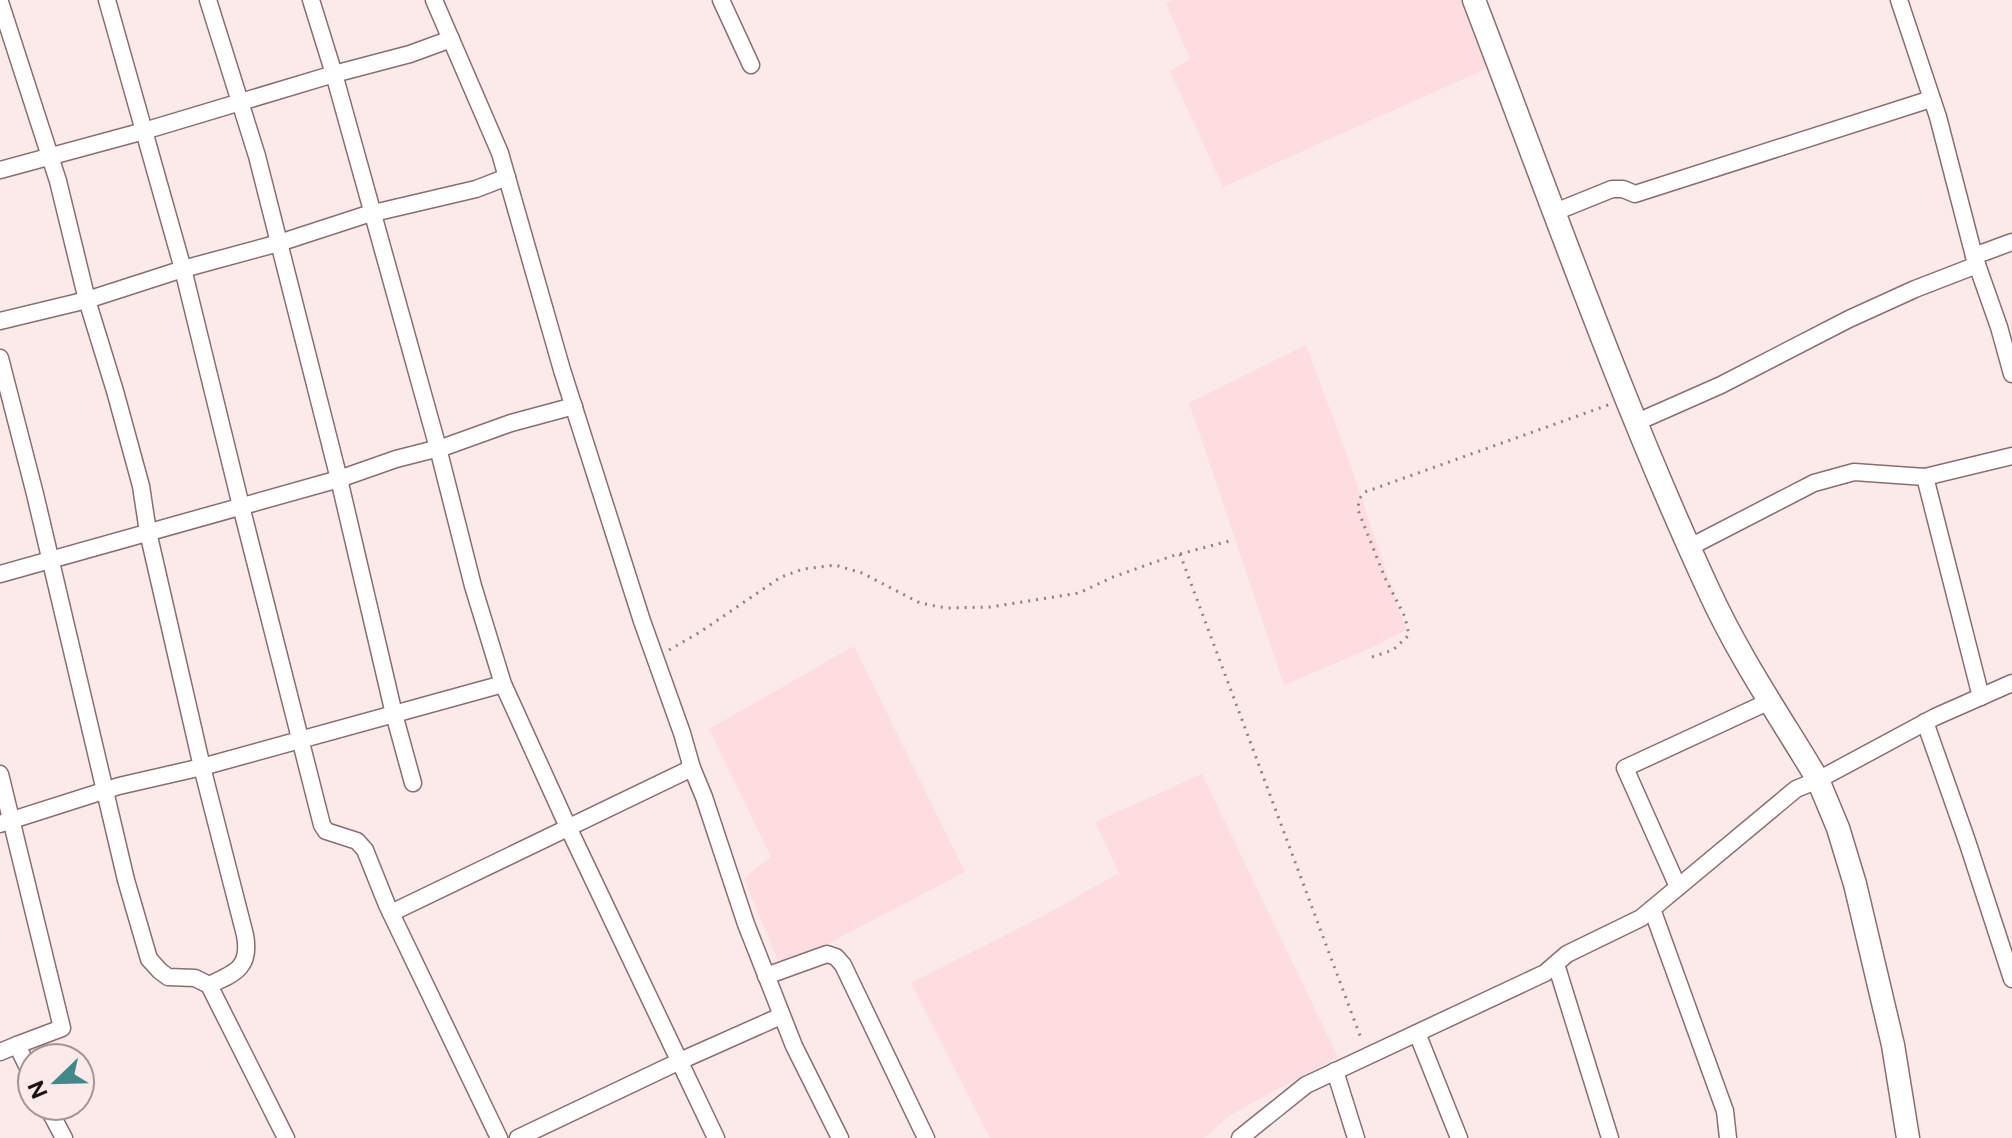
<svg xmlns="http://www.w3.org/2000/svg" width="2012" height="1138" viewBox="0 0 2012 1138" font-family="'Public Sans',sans-serif">
<style>
.built{fill:#fddddf}
.lines{fill:none;stroke-linecap:round;stroke-linejoin:round}
.minor-casing{stroke:#896e70;stroke-width:19}
.secondary-casing{stroke:#896e70;stroke-width:25}
.path{stroke:#8e8081;stroke-width:3;stroke-dasharray:2 6;stroke-linecap:butt}
.minor{stroke:#fff;stroke-width:16}
.secondary{stroke:#fff;stroke-width:22}
</style>
<rect width="100%" height="100%" fill="#fceaeb"/>
<g class="built">
<path d="M1173 0H1466L1492 66 1223 187 1170 71 1190 59 1166 3Z"/>
<path d="M1306 345 1351 466 1406 630 1371 648 1284 685 1189 403Z"/>
<path d="M854 646 965 872 814 951 779 963 744 878 771 857 709 729Z"/>
<path d="M1202 774 1338 1057 1232 1114 1204 1138H990L911 983 1043 916 1119 873 1095 822Z"/>
</g>
<g class="lines">
<g class="minor-casing">
<g id="minor">
<path d="M107 0 183 269 241 506 322 825 326 831 357 841 365 850 387 905 499 1138"/>
<path d="M208 0 257 156 339 479 394 714 413 783"/>
<path d="M311 0 334 74 438 448 473 586 503 684 568 827 716 1138"/>
<path d="M434 0 500 153 562 370 642 621 682 733 692 768 704 797 746 924 794 1046 840 1138"/>
<path d="M721 0 751 65"/>
<path d="M1899 0 1938 117 1974 256 1999 327 2012 374"/>
<path d="M0 2 58 181 87 300 115 391 141 486 148 532 202 767 245 935C251 967 236 973 209 985"/>
<path d="M0 170 144 131 334 74 410 54 451 39"/>
<path d="M1555 212 1612 189H1623L1635 194 1931 99"/>
<path d="M1974 256 2012 242"/>
<path d="M0 321 87 300 183 269 279 243 365 215 476 189 507 177"/>
<path d="M0 358 35 494 126 880 149 959 160 971 168 977 195 978 209 985 286 1138"/>
<path d="M1635 423 1721 385 1849 319 1915 289 1977 265"/>
<path d="M1925 477 1981 697"/>
<path d="M1690 547 1814 483 1854 472 1925 477 2012 456"/>
<path d="M0 574 339 479 396 459 447 446 511 423 574 406"/>
<path d="M1925 722 1967 841 2012 979"/>
<path d="M0 774 62 1028 17 1045"/>
<path d="M0 824 119 786 202 767 503 684"/>
<path d="M1678 887 1625 768 1770 701"/>
<path d="M1652 909 1725 1111 1728 1138"/>
<path d="M391 913 692 768"/>
<path d="M1556 964 1610 1138"/>
<path d="M766 976 827 954 836 957 843 965 926 1138"/>
<path d="M1417 1033 1459 1138"/>
<path d="M0 1052 17 1045 32 1076"/>
<path d="M1335 1071 1356 1138"/>
<path d="M47 1106 64 1138"/>
<path d="M518 1138 680 1061 781 1016"/>
<path d="M1240 1138 1306 1085 1545 973 1567 954 1641 918 1796 789 1818 780 1935 717 2012 683"/>
</g>
</g>
<g class="secondary-casing">
<path id="secondary" d="M1474 0C1550 198 1620 399 1709 591 1739 657 1781 718 1818 780L1838 828 1855 884 1893 1045 1908 1138"/>
</g>
<g class="path">
<path d="M1180 554 1362 1041"/>
<path d="M669 650 700 632 781 577 803 569 835 565 862 573 920 603 946 608 990 607 1079 593 1113 577 1172 556 1233 540"/>
<path d="M1372 657 1393 650 1409 635 1405 617 1385 578 1358 510 1359 499 1365 492 1611 404"/>
</g>
<use href="#minor" class="minor"/>
<use href="#secondary" class="secondary"/>
</g>
<g transform="translate(56 1082) rotate(247)"><circle r="38" fill="#fceaeb" stroke="#a39495" stroke-width="2"/>
<path d="M0-6L14 30L0 20L-14 30Z" fill="#418988"/>
<text y="-12" font-size="22" font-weight="bold" text-anchor="middle" fill="#1d1314">N</text>
</g>
</svg>
